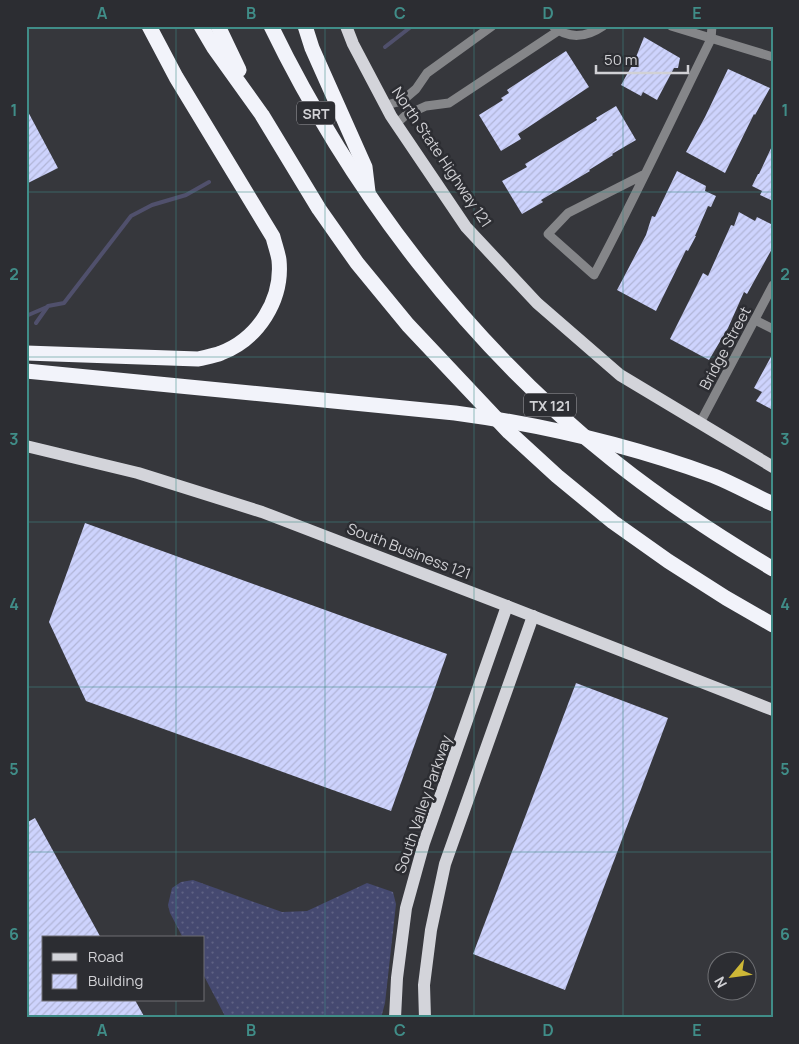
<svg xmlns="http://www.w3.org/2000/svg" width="799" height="1044" viewBox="0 0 799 1044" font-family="Manrope,sans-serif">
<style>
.grass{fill:url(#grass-dots)}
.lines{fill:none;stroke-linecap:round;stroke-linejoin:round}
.stream{stroke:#50506c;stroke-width:4}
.building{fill:url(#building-hatch)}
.minor{stroke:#858689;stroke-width:9}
.major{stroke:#d3d4da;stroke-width:12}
.highway{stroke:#f2f3fa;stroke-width:15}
.grid{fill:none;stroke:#408d88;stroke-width:1;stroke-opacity:0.55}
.labels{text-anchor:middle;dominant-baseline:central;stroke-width:5;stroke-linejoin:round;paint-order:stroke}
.shield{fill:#2c2d32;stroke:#a0a0a4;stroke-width:1}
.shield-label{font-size:14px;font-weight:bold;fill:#d1d1d5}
.street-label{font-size:15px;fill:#d1d1d5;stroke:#2c2d32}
.neatline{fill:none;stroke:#408d88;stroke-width:2}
.grid-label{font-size:16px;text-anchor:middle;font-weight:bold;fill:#408d88}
</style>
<defs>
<pattern id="grass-dots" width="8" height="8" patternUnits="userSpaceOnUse" patternTransform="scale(1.25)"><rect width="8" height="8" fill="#454970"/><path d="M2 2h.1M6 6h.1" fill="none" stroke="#5f6284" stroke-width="1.8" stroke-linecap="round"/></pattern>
<pattern id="building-hatch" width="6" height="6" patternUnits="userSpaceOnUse" patternTransform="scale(1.25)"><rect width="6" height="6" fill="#cdd3fd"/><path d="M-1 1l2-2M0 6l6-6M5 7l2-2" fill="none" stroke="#b1b5d7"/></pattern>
</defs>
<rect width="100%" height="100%" fill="#36373c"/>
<path class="grass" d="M193 880 282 912 307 911 367 883 393 892 396 904 385 1003 381 1018H226L204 976V938H183L170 913 168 905 172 888 181 882Z"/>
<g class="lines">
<g class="stream">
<path d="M385 47 412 26"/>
<path d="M26 316 47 307"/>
<path d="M36 323 48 306 64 303 131 216 152 205 186 195 209 182"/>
</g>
</g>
<g class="building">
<path d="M644 37 680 58 678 68H674L657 100 643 92 641 96 621 85 634 62Z"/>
<path d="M566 51 589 87 518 134 521 139 501 151 479 115 503 100 501 98 509 93 507 90Z"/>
<path d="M728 69 770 88 755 115 754 114 725 173 686 152 705 117Z"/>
<path d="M616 106 636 140 612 154 613 155 589 170 590 171 541 200 543 202 522 214 502 181 527 167 525 164 597 120 596 118Z"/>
<path d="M26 108 58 168 26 184Z"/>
<path d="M773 144V201L760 195 762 191 752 186 758 174H759Z"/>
<path d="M677 171 706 186 705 191 716 196 711 207 708 206 695 236H696L688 251 686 250 656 311 617 290 646 235 652 216 655 217Z"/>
<path d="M739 212 755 221 757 217 773 225V247L747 294 744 292 728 328 709 360 670 339 703 273 708 276 731 225 734 226Z"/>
<path d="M773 353V410L756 401 762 392 754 388Z"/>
<path d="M85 523 447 654 391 811 86 701 49 622Z"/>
<path d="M576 683 668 718 565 990 473 954Z"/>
<path d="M35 818 101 938H44V1000H135L145 1018H26V823Z"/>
</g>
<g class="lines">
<g class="minor">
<path d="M553 26C569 40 587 37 603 26"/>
<path d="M671 26 773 57"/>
<path d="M386 105 402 101 416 89 427 73 492 26"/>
<path d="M397 123 406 115 426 106 449 103 558 31"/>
<path d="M645 174 568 213 548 234 594 275C635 198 672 118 711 39L712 26"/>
<path d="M755 320 773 329"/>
<path d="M700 423 773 285"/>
</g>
<g class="major">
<path d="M346 26 353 44 391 116 466 227 537 303 620 375 773 467"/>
<path d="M26 446 138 473 262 512 507 606 773 710"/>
<path d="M395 1018 397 978 406 908 424 843 507 606"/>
<path d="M425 1018 424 985 431 930 445 864 533 616"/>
</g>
<g class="highway">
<path d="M201 26 214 48 262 115 319 209 357 263 408 325 509 432 557 476 613 522 668 561 726 598 773 625"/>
<path d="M218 26 239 70"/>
<path d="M271 26C352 193 469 345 614 461 664 501 718 536 773 569"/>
<path d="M305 26 312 48 365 167 368 192"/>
<path d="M26 353 198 359C206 357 214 356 221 353 258 339 283 300 279 260 278 253 275 245 273 237L176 77 149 26"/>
<path d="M26 371 455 413C544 425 629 445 714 476 734 484 753 495 773 504"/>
</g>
</g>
<path class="grid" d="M176 26V938M325 26V1018M474 26V1018M623 26V1018M26 192H773M26 357H773M26 522H773M26 687H773M26 852H773M176 1000V1018"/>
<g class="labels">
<g class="shield">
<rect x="297" y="101.5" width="38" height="23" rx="4"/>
<rect x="524" y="393.5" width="52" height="23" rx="4"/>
</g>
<g class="shield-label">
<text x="316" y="113">SRT</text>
<text x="550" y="405">TX 121</text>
</g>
<g class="street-label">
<text transform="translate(442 157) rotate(56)">North State Highway 121</text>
<text transform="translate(725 348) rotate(-62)">Bridge Street</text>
<text transform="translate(409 551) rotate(21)">South Business 121</text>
<text transform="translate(423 804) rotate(-71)">South Valley Parkway</text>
</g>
</g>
<rect width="799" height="1044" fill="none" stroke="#2c2d32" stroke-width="55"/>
<rect x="42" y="936" width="162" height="65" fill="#2c2d32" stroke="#6e6f73"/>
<rect x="52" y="953" width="25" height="8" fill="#d3d4da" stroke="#6e6f73"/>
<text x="88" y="962" font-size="15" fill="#d1d1d5">Road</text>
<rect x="52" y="974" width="25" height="15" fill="url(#building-hatch)" stroke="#6e6f73"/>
<text x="88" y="986" font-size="15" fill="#d1d1d5">Building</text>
<g transform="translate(732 976) rotate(241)"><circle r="24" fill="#2c2d32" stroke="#6e6f73"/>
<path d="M0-4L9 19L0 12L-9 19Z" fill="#ceb837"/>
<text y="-8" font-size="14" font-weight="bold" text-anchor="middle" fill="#d1d1d5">N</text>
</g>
<path d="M596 65v8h92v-8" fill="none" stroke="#d1d1d5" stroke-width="2.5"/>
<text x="604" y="65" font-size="15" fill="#d1d1d5" stroke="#2c2d32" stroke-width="4" paint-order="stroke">50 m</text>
<rect x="28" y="28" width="744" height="988" class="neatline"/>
<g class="grid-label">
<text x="102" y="19">A</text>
<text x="251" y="19">B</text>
<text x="400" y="19">C</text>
<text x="548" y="19">D</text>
<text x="697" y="19">E</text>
<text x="14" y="116">1</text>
<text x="785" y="116">1</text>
<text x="14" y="280">2</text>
<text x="785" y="280">2</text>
<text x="14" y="445">3</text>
<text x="785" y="445">3</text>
<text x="14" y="610">4</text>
<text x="785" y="610">4</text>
<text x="14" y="775">5</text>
<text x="785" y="775">5</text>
<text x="14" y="940">6</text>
<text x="785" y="940">6</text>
<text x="102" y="1036">A</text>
<text x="251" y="1036">B</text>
<text x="400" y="1036">C</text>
<text x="548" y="1036">D</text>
<text x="697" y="1036">E</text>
</g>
</svg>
